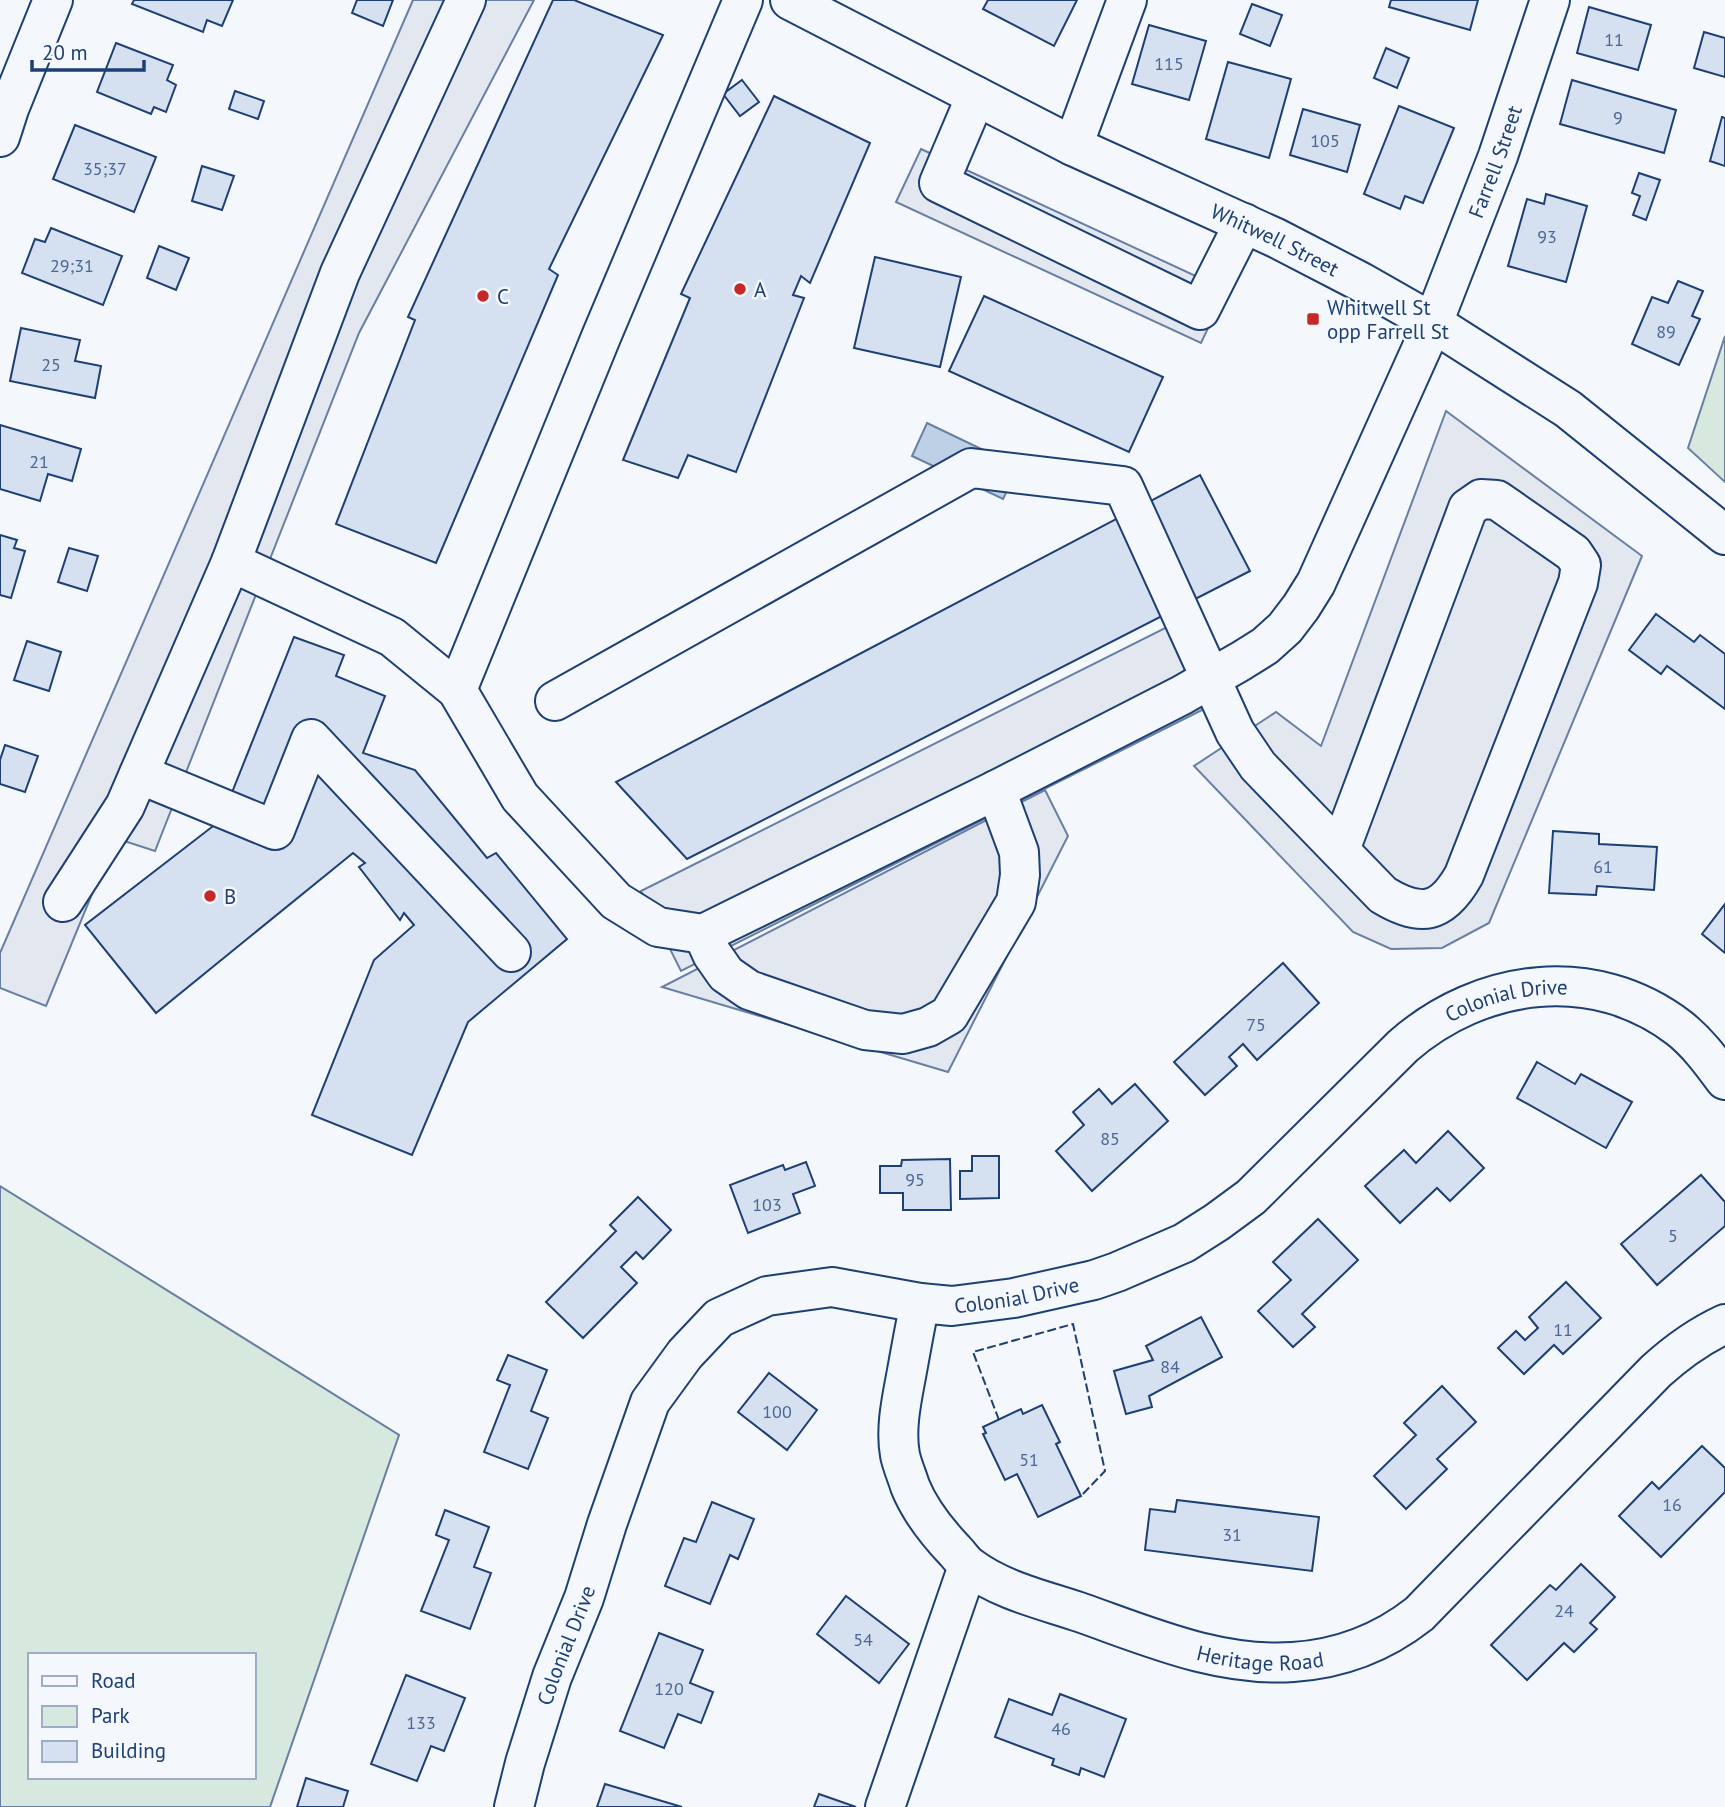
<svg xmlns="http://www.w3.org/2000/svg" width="1725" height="1807" viewBox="0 0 1725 1807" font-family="'PT Sans',sans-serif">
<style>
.green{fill:#d7e8df;stroke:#687fa3;stroke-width:2;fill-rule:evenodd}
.parking{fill:#e3e8f0;stroke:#687fa3;stroke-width:2}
.water{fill:#bed0e5;stroke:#687fa3;stroke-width:2}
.building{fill:#d5e0f0;stroke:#1d3f73;stroke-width:2}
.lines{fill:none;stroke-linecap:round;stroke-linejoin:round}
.minor-casing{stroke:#1d3f73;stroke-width:42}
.minor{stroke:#f4f7fb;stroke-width:38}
.fence{stroke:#1d3f73;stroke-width:2;stroke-dasharray:9 3.5;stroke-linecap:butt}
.poi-dot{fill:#c62828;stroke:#f4f7fb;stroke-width:2.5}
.labels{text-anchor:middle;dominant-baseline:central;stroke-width:5;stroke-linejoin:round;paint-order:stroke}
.number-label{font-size:18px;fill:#4b6792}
.street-label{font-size:21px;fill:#1d3f73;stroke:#f4f7fb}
.poi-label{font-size:21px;fill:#1d3f73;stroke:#f4f7fb;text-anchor:start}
</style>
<rect width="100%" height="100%" fill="#f4f7fb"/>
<g class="green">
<path d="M1725 336V482L1688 448Z"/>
<path d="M0 1186 399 1435 270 1807H0ZM30 1655H254V1777H30Z"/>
</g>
<g class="parking">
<path d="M413 0H534L359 333 155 851 115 838 46 1006 0 988V953Z"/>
<path d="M921 149 1226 290 1201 343 896 202Z"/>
<path d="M1446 411 1642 556 1489 923 1442 948 1391 949 1353 932 1194 766 1276 712 1321 746Z"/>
<path d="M1187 617 1228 697 681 971 641 891Z"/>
<path d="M1045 790 1068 836 948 1072 662 987Z"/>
</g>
<path class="water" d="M927 423 1019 467 1003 499 912 456Z"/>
<g class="building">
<path d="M134 0H233L222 26 207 20 203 32 132 4Z"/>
<path d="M357 0H393L383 26 352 13Z"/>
<path d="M553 0H574L663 35 549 269 558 275 436 563 336 524 415 320 408 317Z"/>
<path d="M988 0H1077L1054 46 983 9Z"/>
<path d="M1391 0H1478L1470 30 1389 7Z"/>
<path d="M1252 4 1282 15 1270 46 1240 34Z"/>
<path d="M1589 7 1651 25 1638 70 1577 53Z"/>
<path d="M1149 25 1206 41 1189 100 1132 84Z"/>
<path d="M1704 32 1725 38V77L1694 68Z"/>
<path d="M116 43 173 65 167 80 176 85 166 112 154 107 151 114 97 92Z"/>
<path d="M1386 48 1409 58 1397 88 1374 78Z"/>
<path d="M1228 62 1291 79 1269 158 1206 139Z"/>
<path d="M742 80 759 102 740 116 723 94Z"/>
<path d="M1572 80 1676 110 1664 153 1560 124Z"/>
<path d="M235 91 264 101 258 119 229 109Z"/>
<path d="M774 96 870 143 810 283 801 276 793 295 804 298 736 472 688 455 678 478 623 460 690 298 681 294Z"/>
<path d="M1399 106 1454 128 1423 203 1405 196 1400 209 1364 194Z"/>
<path d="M1303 109 1360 125 1347 172 1290 155Z"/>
<path d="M1722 117 1725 118V166L1710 161Z"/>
<path d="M75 125 156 157 134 212 53 179Z"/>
<path d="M202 166 234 176 222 210 192 201Z"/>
<path d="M1639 173 1660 180 1646 220 1633 215 1640 196 1632 193Z"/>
<path d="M1546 194 1587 206 1566 282 1508 266 1527 199 1544 204Z"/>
<path d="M51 228 122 256 103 305 22 273 35 239 45 242Z"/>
<path d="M159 246 189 258 176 290 147 278Z"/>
<path d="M875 257 961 277 940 367 854 348Z"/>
<path d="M1678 281 1703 291 1692 316 1700 319 1679 365 1632 344 1652 297 1668 303Z"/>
<path d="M984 296 1163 377 1129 452 949 371Z"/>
<path d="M21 328 80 340 75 361 101 366 95 398 10 381Z"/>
<path d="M0 425 81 449 72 481 48 474 40 501 0 489Z"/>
<path d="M1200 475 1250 571 687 859 616 782Z"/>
<path d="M0 535 17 540 14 548 25 551 11 598 0 595Z"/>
<path d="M69 548 98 556 87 591 58 582Z"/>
<path d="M1656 614 1694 642 1700 635 1725 654V709L1667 666 1661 674 1629 650Z"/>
<path d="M294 637 344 655 336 676 385 696 363 753 415 770 487 858 496 853 567 939 468 1022 412 1155 312 1115 374 960 414 925 404 913 400 920 359 867 365 863 353 853 156 1013 85 925 221 820Z"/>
<path d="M27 641 61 652 49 691 14 680Z"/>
<path d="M5 745 38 756 25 792 0 784V760Z"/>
<path d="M1553 831 1599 834V844L1657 847 1654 890 1597 886 1596 895 1549 893Z"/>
<path d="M1725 904V953L1702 934Z"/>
<path d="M1283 963 1319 1003 1257 1060 1243 1044 1229 1057 1237 1066 1205 1095 1174 1062Z"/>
<path d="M1537 1062 1575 1084 1581 1074 1632 1102 1606 1148 1517 1098Z"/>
<path d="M1135 1084 1168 1121 1092 1191 1056 1151 1084 1125 1073 1112 1099 1089 1112 1104Z"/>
<path d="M1448 1131 1484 1168 1450 1201 1437 1188 1400 1223 1365 1186 1404 1150 1416 1163Z"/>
<path d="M972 1156H999V1198L960 1199V1171H972Z"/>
<path d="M950 1159 951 1210H903V1193H880V1166H901L902 1160Z"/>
<path d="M806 1162 815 1186 793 1194 800 1213 748 1233 730 1185 783 1165 785 1170Z"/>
<path d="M1701 1175 1725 1202V1226L1657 1285 1621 1244Z"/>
<path d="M638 1197 671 1230 643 1259 636 1252 621 1267 637 1283 583 1338 546 1302 616 1231 610 1225Z"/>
<path d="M1318 1219 1358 1260 1302 1314 1315 1327 1293 1347 1258 1311 1291 1280 1273 1262Z"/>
<path d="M1566 1282 1601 1318 1563 1354 1554 1345 1524 1374 1498 1348 1516 1331 1525 1340 1538 1328 1529 1317Z"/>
<path d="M1201 1317 1222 1357 1149 1396 1152 1407 1126 1414 1114 1371 1153 1360 1146 1346Z"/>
<path d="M508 1355 547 1370 531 1411 548 1418 528 1469 484 1452 510 1385 497 1380Z"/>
<path d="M769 1373 817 1410 787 1450 738 1412Z"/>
<path d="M1442 1386 1476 1422 1437 1459 1447 1469 1406 1509 1374 1476 1416 1435 1404 1423Z"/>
<path d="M1042 1405 1060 1442 1056 1444 1081 1496 1038 1517 1017 1474 1005 1480 983 1434 986 1433 983 1427 1021 1409 1023 1414Z"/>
<path d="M1702 1446 1725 1468V1492L1661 1557 1619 1516 1652 1482 1659 1489Z"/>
<path d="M1177 1500 1319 1517 1312 1571 1145 1550 1150 1509 1175 1512Z"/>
<path d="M712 1502 754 1519 738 1559 730 1555 710 1604 665 1586 684 1538 696 1542Z"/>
<path d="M445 1510 489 1527 474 1567 491 1573 470 1629 421 1611 449 1540 436 1535Z"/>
<path d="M1581 1564 1615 1597 1590 1623 1597 1629 1574 1652 1564 1643 1527 1680 1491 1645 1550 1585 1556 1590Z"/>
<path d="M846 1596 909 1644 879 1683 817 1634Z"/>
<path d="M659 1633 703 1650 690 1683 713 1692 701 1723 678 1714 664 1748 620 1731Z"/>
<path d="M406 1675 465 1698 444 1751 431 1746 417 1781 371 1764Z"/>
<path d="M1060 1694 1126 1719 1104 1777 1081 1768 1079 1775 1052 1765 1054 1759 995 1737 1009 1699 1052 1715Z"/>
<path d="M306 1778 348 1791 343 1807H297Z"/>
<path d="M605 1784 682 1807H597Z"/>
<path d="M819 1794 856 1807H814Z"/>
</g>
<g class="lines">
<g class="minor-casing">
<g id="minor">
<path id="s1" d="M466 0 340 273 231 562 392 637 457 690 520 797 616 901 658 927 703 934 996 790 1182 695 1241 661 1265 646 1285 628 1301 607 1316 583 1433 323 1498 156 1550 0"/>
<path id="s2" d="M790 0 1073 146 1276 238 1361 282 1433 323 1568 409 1725 535"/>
<path d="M976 96 939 183 1200 310 1244 223"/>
<path d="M0 137 9 109 53 0"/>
<path d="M1073 146 1127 0"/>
<path d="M457 690 601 337 743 0"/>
<path d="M555 701 971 468 1123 486 1235 732 1258 766 1383 895C1421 918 1442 914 1464 875L1578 583 1581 565 1573 553 1497 500 1481 499 1468 508 1340 850"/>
<path d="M139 774 275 830 311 739 511 952"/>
<path d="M63 902 125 806 231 562"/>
<path d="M703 934 712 954 726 974 749 990 865 1030 903 1034 928 1027 949 1015 1016 902 1020 875 1019 852 996 790"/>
<path id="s3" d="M920 1303C915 1326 911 1349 907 1371 902 1398 895 1428 900 1455 902 1465 907 1476 910 1486 920 1511 937 1532 955 1551 960 1556 964 1563 970 1567 1002 1591 1044 1600 1082 1613 1150 1637 1219 1667 1293 1662 1340 1659 1382 1643 1419 1614L1656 1371C1678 1351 1699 1336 1725 1324"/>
<path id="s4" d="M514 1807 525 1763 552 1677 584 1598 607 1524 650 1402 685 1354 719 1318 767 1296 832 1287 920 1303 952 1306 1014 1298 1094 1280 1117 1272 1184 1243 1217 1222 1251 1197 1403 1046C1481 978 1594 963 1679 1028 1697 1042 1711 1061 1725 1080"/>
<path d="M885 1807 968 1566"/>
</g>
</g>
<use href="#minor" class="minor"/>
<path class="fence" d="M999 1420 973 1352 1073 1324 1105 1471 1081 1496"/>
</g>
<g class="poi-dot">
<circle cx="740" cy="289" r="7"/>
<circle cx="483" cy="296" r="7"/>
<rect x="1306" y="312" width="14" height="14" rx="3.5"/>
<circle cx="210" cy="896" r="7"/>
</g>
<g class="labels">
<g class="number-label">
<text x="1614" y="39">11</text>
<text x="1169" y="63">115</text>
<text x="1618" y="117">9</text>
<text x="1325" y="140">105</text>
<text x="105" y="168">35;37</text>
<text x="1547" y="236">93</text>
<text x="72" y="265">29;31</text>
<text x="1666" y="331">89</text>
<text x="51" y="364">25</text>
<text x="39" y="461">21</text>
<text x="1603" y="866">61</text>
<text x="1256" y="1024">75</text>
<text x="1110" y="1138">85</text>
<text x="915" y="1179">95</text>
<text x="767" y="1204">103</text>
<text x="1673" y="1235">5</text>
<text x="1563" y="1329">11</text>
<text x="1170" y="1366">84</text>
<text x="777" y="1411">100</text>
<text x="1029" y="1459">51</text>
<text x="1672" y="1504">16</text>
<text x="1232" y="1534">31</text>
<text x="1564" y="1610">24</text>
<text x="863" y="1639">54</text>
<text x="669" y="1688">120</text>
<text x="421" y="1722">133</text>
<text x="1061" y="1728">46</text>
</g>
<g class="street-label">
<text stroke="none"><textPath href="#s1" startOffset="2403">Farrell Street</textPath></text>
<text stroke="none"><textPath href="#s2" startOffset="541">Whitwell Street</textPath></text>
<text stroke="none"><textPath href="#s4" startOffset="1430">Colonial Drive</textPath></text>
<text stroke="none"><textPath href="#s4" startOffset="842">Colonial Drive</textPath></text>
<text stroke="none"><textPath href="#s4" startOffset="170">Colonial Drive</textPath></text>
<text stroke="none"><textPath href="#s3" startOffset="595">Heritage Road</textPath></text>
</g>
<g class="poi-label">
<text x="754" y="289">A</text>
<text x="497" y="296">C</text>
<text x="1327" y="307">Whitwell St<tspan x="1327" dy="24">opp Farrell St</tspan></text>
<text x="224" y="896">B</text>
</g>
</g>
<rect x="28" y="1653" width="228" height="126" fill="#f4f7fb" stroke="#9eadc5" stroke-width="2"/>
<rect x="42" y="1676" width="35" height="10" fill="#f4f7fb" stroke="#9eadc5" stroke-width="2"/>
<text x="91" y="1688" font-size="21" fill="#1d3f73">Road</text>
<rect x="42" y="1706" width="35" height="21" fill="#d7e8df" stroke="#9eadc5" stroke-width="2"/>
<text x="91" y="1723" font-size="21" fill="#1d3f73">Park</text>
<rect x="42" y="1741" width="35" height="21" fill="#d5e0f0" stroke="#9eadc5" stroke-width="2"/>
<text x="91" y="1758" font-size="21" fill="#1d3f73">Building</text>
<path d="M32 60v10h112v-10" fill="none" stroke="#1d3f73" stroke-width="3.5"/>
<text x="42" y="60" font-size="21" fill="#1d3f73" stroke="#f4f7fb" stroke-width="5" paint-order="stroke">20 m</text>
</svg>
